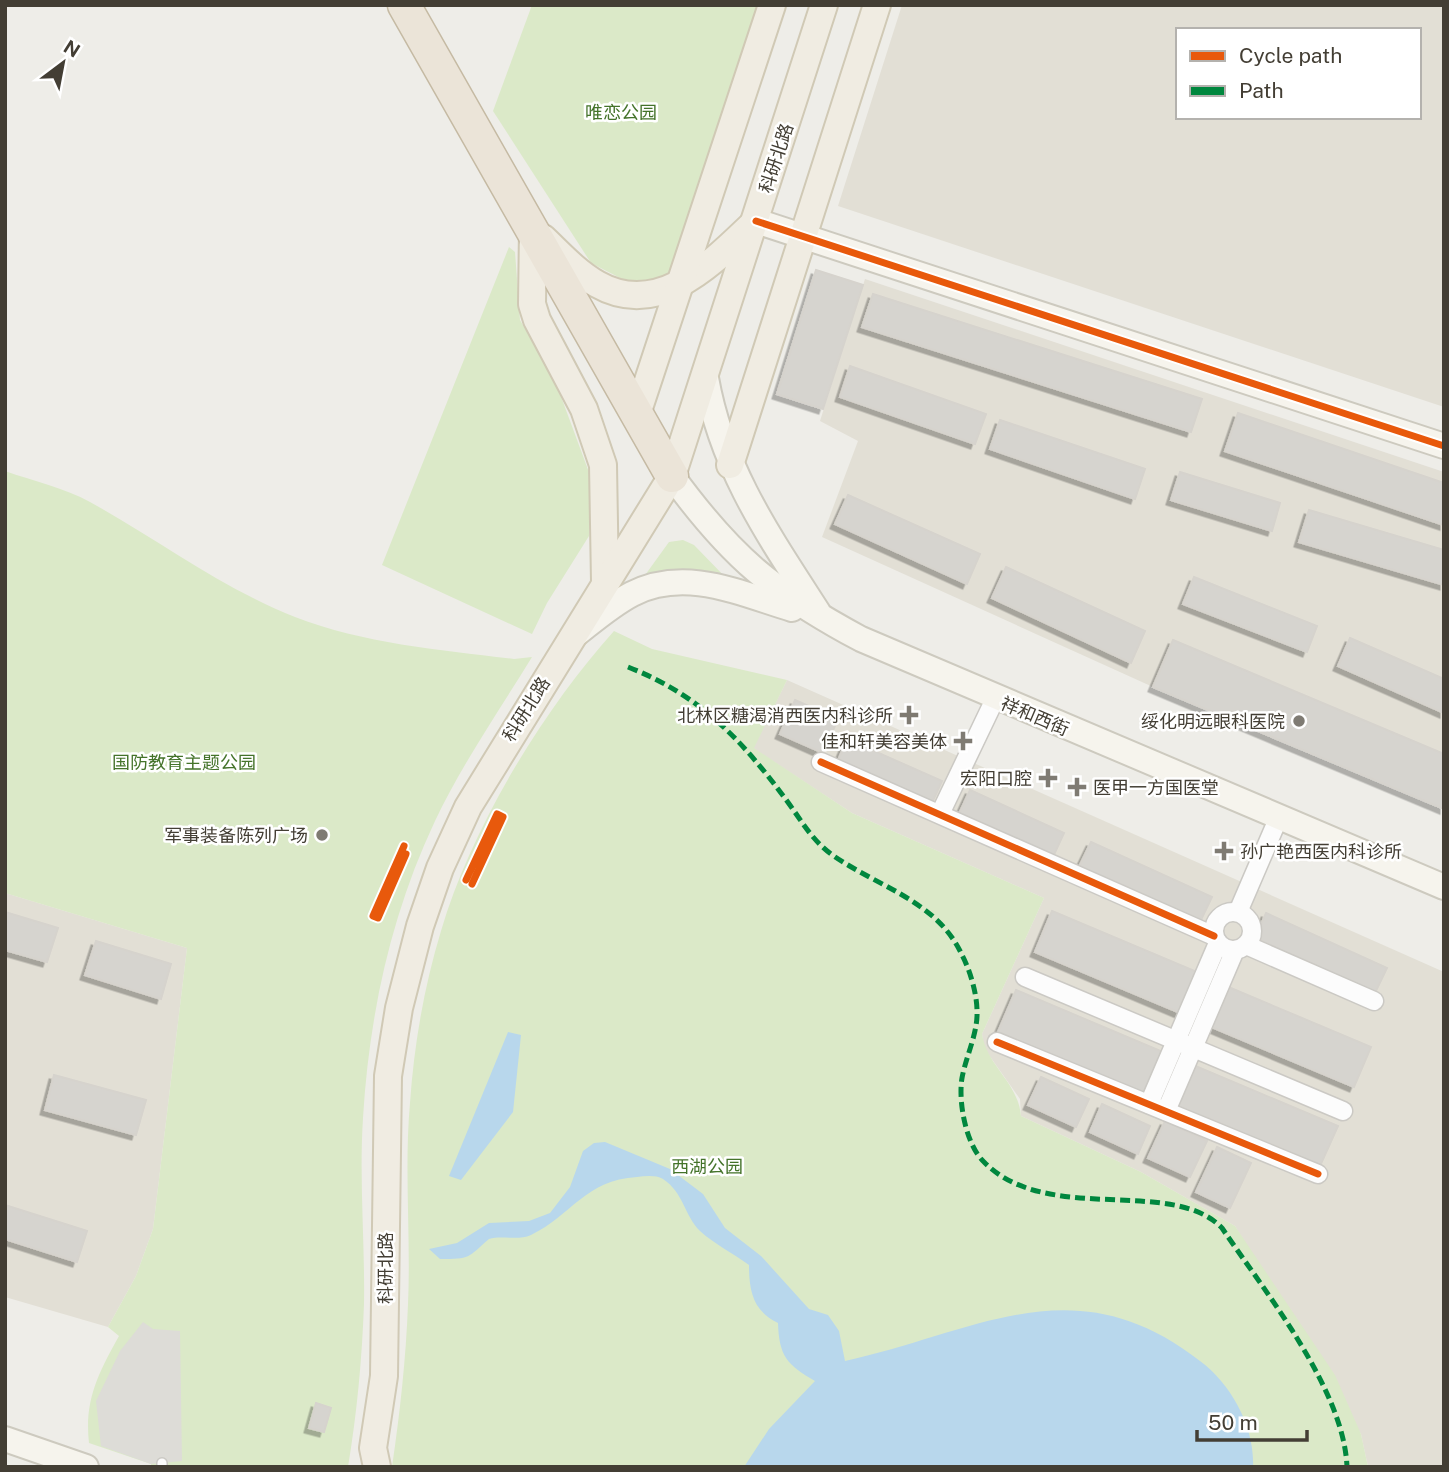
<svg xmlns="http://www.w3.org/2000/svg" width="1449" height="1472" viewBox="0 0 1449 1472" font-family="'Public Sans','Noto Sans SC',sans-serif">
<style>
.residential{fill:#e2dfd5;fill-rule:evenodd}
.green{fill:#dbe9c8}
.parking{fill:#dddcd7}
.water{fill:#b8d7ec}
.building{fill:#d6d4cf;stroke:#d6d3cd;stroke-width:2;filter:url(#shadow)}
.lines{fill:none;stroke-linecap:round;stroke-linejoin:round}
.lane-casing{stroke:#cbc9c4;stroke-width:12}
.street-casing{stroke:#cbc9c4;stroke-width:21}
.secondary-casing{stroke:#cdcabf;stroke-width:28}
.primary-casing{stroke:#d0c9b5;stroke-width:30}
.highway-casing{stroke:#c5baa3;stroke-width:35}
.lane{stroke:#fcfcfc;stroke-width:9}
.street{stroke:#fcfcfc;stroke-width:18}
.secondary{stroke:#f6f4ed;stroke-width:24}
.primary{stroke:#f0ece2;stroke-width:26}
.highway{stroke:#ebe4d8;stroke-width:32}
.quiet{stroke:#00873e;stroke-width:5;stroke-dasharray:10 5;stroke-linecap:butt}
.cycleway-casing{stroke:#fff;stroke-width:11}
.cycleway{stroke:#e8590c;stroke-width:7}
.poi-dot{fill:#7f7b73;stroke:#fff;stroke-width:2.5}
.labels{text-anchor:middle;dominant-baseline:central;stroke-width:5;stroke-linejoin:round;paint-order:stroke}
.park-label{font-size:18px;fill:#44732a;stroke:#fff}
.street-label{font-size:18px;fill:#433e34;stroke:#fff}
.poi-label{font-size:18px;fill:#433e34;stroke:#fff;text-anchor:end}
</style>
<defs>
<filter id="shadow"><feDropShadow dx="-4.5" dy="4.5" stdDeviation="0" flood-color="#0004"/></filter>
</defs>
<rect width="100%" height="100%" fill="#eeede8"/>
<g class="residential">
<path d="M902 5H1444V407L838 206ZM1178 30H1419V117H1178Z"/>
<path d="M865 279 1444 472V754L1174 640 1153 687 822 537 858 441 820 421Z"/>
<path d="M787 680 1444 972V1467H1368L1361 1434 1235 1226 1141 1172 1021 1116 1020 1099 984 1048 982 1034 1044 898 852 813 753 748Z"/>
<path d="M5 893 187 948 153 1229 136 1276 108 1327 5 1297Z"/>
</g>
<g class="green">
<path d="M532 5H769L682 260 664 276 645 282 624 280 591 263 493 111Z"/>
<path d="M509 247 515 252 520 320 556 383 590 475 589 536 547 603 532 634 382 565Z"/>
<path d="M5 471C33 481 65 488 90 502 159 540 221 588 295 617 365 644 441 650 514 659L532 657C499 711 462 764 435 821 391 914 369 1016 363 1118 359 1180 365 1242 364 1304 362 1359 357 1413 348 1467H151V1464L89 1443C84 1400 99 1372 119 1336L108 1327 136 1276 153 1229 187 948 5 893Z"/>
<path d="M683 540 694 545 727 579 682 570 643 578 669 542Z"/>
<path d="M614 631 652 649 787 680 754 748 852 813 1044 898 982 1034C987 1066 1018 1082 1021 1116L1141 1172 1235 1226 1335 1375 1361 1434 1368 1467H392C400 1413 406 1358 408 1304 411 1237 404 1170 410 1103 414 1045 424 987 441 931 471 828 543 710 614 631Z"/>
</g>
<path class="parking" d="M143 1322 153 1329 180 1331 182 1461 151 1464 101 1446 96 1401 120 1351Z"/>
<g class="water">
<path d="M508 1032 521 1035 513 1112 461 1180 449 1176Z"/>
<path d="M605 1142 670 1169 703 1194 725 1228 761 1256 809 1309 828 1315 839 1331 845 1361C978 1332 1074 1263 1200 1361 1231 1384 1255 1427 1253 1467H744L769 1429 815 1381C787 1365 779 1356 778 1323 753 1311 749 1291 749 1265 733 1253 714 1244 700 1231 684 1215 684 1193 663 1179 656 1175 646 1176 637 1177 585 1180 572 1215 531 1235 518 1241 502 1235 489 1239 467 1258 471 1259 440 1259L429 1249 457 1243 489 1223 529 1221 550 1213 570 1187 583 1151 594 1143Z"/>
</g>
<g class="building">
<path d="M816 270 863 285 823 409 777 394Z"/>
<path d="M873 294 1202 399 1191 432 862 327Z"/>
<path d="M850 366 986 414 975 444 840 397Z"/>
<path d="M1238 413 1444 483V525L1225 451Z"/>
<path d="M1000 420 1145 469 1135 499 990 449Z"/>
<path d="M1180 472 1280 503 1272 531 1171 500Z"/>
<path d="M848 495 980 554 967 584 835 524Z"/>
<path d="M1309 510 1444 550V585L1299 542Z"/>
<path d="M1006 567 1145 631 1131 663 992 598Z"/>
<path d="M1194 577 1317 626 1307 652 1183 604Z"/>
<path d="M1350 638 1444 679V713L1338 666Z"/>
<path d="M1173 640 1444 754V809L1153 687Z"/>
<path d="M795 700 838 719 823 753 780 734Z"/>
<path d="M847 739 942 781 931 805 837 763Z"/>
<path d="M970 790 1064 833 1053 857 959 814Z"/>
<path d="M1091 842 1212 897 1200 922 1079 867Z"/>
<path d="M1052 911 1197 972 1180 1013 1035 952Z"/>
<path d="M5 912 58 928 47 962 5 950Z"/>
<path d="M1266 913 1387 968 1375 993 1255 938Z"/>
<path d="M96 941 171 964 161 999 85 975Z"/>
<path d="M1226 986 1371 1047 1354 1087 1209 1026Z"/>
<path d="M1016 990 1163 1052 1145 1094 998 1032Z"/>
<path d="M1193 1065 1338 1126 1320 1166 1176 1105Z"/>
<path d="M54 1075 146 1100 136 1135 45 1110Z"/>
<path d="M1041 1077 1089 1099 1076 1127 1028 1105Z"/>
<path d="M1102 1104 1150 1126 1138 1154 1090 1132Z"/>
<path d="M1165 1121 1207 1141 1190 1177 1148 1158Z"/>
<path d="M1217 1147 1251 1163 1230 1208 1196 1192Z"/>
<path d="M5 1205 87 1231 77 1262 5 1239Z"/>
<path d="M316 1403 331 1408 324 1432 309 1428Z"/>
</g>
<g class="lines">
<g class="lane-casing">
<path id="lane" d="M162 1467V1463"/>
</g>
<g class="street-casing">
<g id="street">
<path d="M821 762 1214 936"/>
<path d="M940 814 995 699"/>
<circle cx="1233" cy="931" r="19"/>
<path d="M1238 912 1278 819"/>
<path d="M1246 945 1374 1001"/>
<path d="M1025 977 1343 1111"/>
<path d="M997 1042 1318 1174"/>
<path d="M1149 1104 1218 943"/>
<path d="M1166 1111 1235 950"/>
</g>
</g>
<g class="secondary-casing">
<g id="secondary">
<path d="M756 221 1444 446"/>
<path d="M706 378C722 469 769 536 818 612"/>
<path d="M672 476C731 557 773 592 861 639L1444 887"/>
<path d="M575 635C593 621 611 605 632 594 685 567 739 593 792 609"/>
<path d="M5 1439 86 1467"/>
</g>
</g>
<g class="primary-casing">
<g id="primary">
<path d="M533 229 532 304 537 320 584 409 603 465 605 582"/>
<path d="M543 238C560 254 576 272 597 284 658 319 711 264 752 225"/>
<path d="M637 414 772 5"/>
<path d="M730 465 877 5"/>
<path d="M377 1467 373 1448 384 1376 388 1076 399 1008 420 926 440 868 468 807 672 476 824 5"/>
</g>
</g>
<g class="highway-casing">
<path id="highway" d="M404 5 672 476"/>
</g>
<use href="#lane" class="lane"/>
<use href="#street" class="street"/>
<use href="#secondary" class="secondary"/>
<use href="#primary" class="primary"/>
<use href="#highway" class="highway"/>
<path class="quiet" d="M628 667C700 695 742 740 787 801 801 820 811 839 831 854 877 887 937 900 962 955 970 970 977 994 977 1011 978 1033 966 1056 962 1078 958 1102 966 1145 984 1162 1047 1226 1172 1176 1222 1228 1265 1292 1344 1389 1347 1467"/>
<g class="cycleway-casing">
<g id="cycleway">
<path d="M756 221 1444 446"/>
<path d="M821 762 1214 936"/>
<path d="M404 846 373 916 378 918 406 854"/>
<path d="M466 880 497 814 503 817 472 884"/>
<path d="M997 1042 1318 1174"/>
</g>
</g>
<use href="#cycleway" class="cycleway"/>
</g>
<g class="poi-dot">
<path d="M905.5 704.5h7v7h7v7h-7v7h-7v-7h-7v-7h7z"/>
<circle cx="1299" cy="721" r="7"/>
<path d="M959.5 730.5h7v7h7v7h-7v7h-7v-7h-7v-7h7z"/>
<path d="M1044.5 767.5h7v7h7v7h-7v7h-7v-7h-7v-7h7z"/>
<path d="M1073.5 776.5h7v7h7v7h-7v7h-7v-7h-7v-7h7z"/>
<circle cx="322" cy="835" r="7"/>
<path d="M1220.5 840.5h7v7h7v7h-7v7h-7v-7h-7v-7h7z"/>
</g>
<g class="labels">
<g class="park-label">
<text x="621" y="112">唯恋公园</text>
<text x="184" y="762">国防教育主题公园</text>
<text x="707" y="1166">西湖公园</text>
</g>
<g class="street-label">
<text transform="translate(776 158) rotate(-72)">科研北路</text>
<text transform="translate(526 709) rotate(-58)">科研北路</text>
<text transform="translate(1035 716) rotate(23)">祥和西街</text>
<text transform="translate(385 1268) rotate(-90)">科研北路</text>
</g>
<g class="poi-label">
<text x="893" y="715">北林区糖渴消西医内科诊所</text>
<text x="1285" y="721">绥化明远眼科医院</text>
<text x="947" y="741">佳和轩美容美体</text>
<text x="1032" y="778">宏阳口腔</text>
<text x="1093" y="787" text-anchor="start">医甲一方国医堂</text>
<text x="308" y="835">军事装备陈列广场</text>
<text x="1240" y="851" text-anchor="start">孙广艳西医内科诊所</text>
</g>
</g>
<rect width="1449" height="1472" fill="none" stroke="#433e34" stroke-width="14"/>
<rect x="1176" y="28" width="245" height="91" fill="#ffffff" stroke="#b4b2ae" stroke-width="2"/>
<rect x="1190" y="51" width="35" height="10" fill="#e8590c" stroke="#b4b2ae" stroke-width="2"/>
<text x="1239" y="63" font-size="21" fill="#433e34">Cycle path</text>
<rect x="1190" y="86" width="35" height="10" fill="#00873e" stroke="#b4b2ae" stroke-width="2"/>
<text x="1239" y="98" font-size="21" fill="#433e34">Path</text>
<g transform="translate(63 63) rotate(32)" stroke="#ffffff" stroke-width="5" paint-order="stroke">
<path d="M0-5L12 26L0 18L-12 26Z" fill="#433e34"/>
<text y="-10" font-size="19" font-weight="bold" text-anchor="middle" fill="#433e34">N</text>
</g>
<path d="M1197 1430v10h110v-10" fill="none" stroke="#433e34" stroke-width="3.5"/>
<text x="1208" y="1430" font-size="21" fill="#433e34" stroke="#ffffff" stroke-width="5" paint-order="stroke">50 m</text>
</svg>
